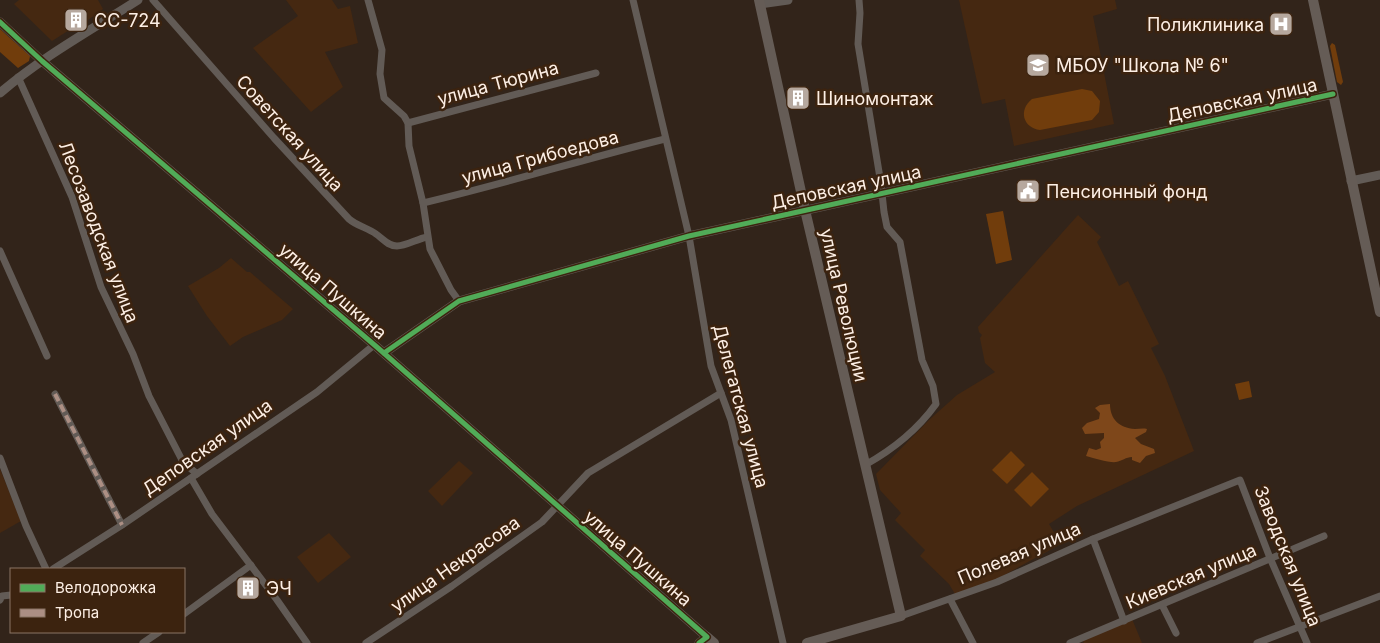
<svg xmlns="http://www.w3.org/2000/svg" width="1380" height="643" viewBox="0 0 1380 643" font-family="Inter,sans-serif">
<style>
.built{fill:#452811}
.green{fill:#713d0c}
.forest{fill:#7e471a}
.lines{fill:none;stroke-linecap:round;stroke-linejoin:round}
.minor{stroke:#625b56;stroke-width:7}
.tertiary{stroke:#625b56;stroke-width:9}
.secondary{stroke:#655c56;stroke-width:10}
.quiet{stroke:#ac8f84;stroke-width:4;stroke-dasharray:8 4;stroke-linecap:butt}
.cycleway-casing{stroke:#3c230f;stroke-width:8}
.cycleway{stroke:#51ab58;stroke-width:5}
.labels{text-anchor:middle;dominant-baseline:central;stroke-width:5;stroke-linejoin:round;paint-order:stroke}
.poi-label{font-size:18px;fill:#fdefe5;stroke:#3c230f;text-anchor:start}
.street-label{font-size:18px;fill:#fdefe5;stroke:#3c230f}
</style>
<rect width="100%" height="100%" fill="#32241a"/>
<g class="built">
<path d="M19 0H98L103 9 84 23 76 12 68 18 74 27 52 41 14 4Z"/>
<path d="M286 0H332L338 9 350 6 358 43 325 52 343 87 311 112 253 48 298 16Z"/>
<path d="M959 0H1115L1117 9 1093 16 1114 124 1014 146 1005 99 982 104Z"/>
<path d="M1078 215 1101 237 1097 242 1119 286 1128 281 1159 344 1151 348 1165 376 1194 451 1077 506 1049 524 1061 544 997 579 955 594 949 584 920 556 925 550 895 520 901 513 880 490 876 474 929 420 957 395 995 372 985 363 980 338 982 335 979 332 978 327Z"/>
<path d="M231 258 247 272H250L293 309 282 320 243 337 230 346 207 316 188 286 219 268Z"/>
<path d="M459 461 473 473 442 506 428 491Z"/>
<path d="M0 469 21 521 0 533Z"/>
<path d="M329 533 351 557 318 583 297 557Z"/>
<path d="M1132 619 1142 643H1084L1082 639Z"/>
</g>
<g class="green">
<path d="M0 29 30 56 29 61 18 68 0 52Z"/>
<path d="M1332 43 1335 45 1343 82 1341 85 1337 82 1330 46Z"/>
<path d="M1082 89 1092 91 1100 101 1099 112 1092 120 1040 130C1023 128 1018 110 1032 99Z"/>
<path d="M1003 211 1012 260 996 264 986 214Z"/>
<path d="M1249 381 1252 397 1239 400 1235 384Z"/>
<path d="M1011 451 1025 465 1007 484 992 470Z"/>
<path d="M1032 472 1049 489 1031 507 1014 490Z"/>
</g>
<path class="forest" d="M1110 404C1110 419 1119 428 1135 429 1139 429 1143 428 1147 429L1146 432 1135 438 1141 444 1154 449 1155 453 1146 456 1140 463 1132 460V457C1126 457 1122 461 1116 462 1110 463 1093 458 1086 456L1089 448 1096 450 1101 448 1100 442 1104 438V433L1085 434 1082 428 1087 423 1099 419 1100 413 1095 408 1100 405Z"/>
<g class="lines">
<g class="minor">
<path d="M153 0 274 138 349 219C357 226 368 228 376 234 383 239 388 246 397 246 406 246 417 239 427 237"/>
<path d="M368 0 382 50 380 74 384 98 404 116 408 123 409 146 423 203 430 249 451 290 459 301"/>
<path d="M633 0 689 236 711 366 731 420 783 643"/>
<path d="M859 0 860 13 858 44 881 184 884 212 887 227 900 242 922 360 933 386 936 404C918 429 892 450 865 465"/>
<path d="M18 77 72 197 101 287 133 354 149 396 183 462 197 474"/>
<path d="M408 123 596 73"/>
<path d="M423 203C504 184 584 159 665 139"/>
<path d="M0 251 47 356"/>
<path d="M55 394 122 525"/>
<path d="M0 458 26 526 46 569"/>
<path d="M191 478 212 514 277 600 307 643"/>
<path d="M1093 539 1124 621"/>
<path d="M53 569 122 525 317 392 374 345"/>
<path d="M950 599 973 643"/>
<path d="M0 600 2 596 11 595"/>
<path d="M1162 605 1176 633"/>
<path d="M184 614 251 565"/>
<path d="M901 616 997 582 1093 539 1240 480 1270 558 1307 643"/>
<path d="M143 643 159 632"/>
<path d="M366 643 452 586 542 522 588 473 721 393"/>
<path d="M1070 643 1324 536"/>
<path d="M1257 643 1380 596"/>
</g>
<g class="tertiary">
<path d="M760 4 788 0"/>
<path d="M0 22 42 61 378 348 707 637 699 643"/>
<path d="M0 93C42 57 91 30 138 0"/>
<path d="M1351 181 1380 175"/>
<path d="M384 353 459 301 689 236 1333 94"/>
</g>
<g class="secondary">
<path d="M759 0 805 210 901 616 807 643"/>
<path d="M1313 0 1380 312"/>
<path d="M707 637 714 643"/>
</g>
<path class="quiet" d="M55 394 122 525"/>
<g class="cycleway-casing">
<g id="cycleway">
<path d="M0 22 42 61 378 348 707 637 699 643"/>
<path d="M384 353 459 301 689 236 1333 94"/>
</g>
</g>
<use href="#cycleway" class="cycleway"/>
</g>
<defs>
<g id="building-square" transform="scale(1.25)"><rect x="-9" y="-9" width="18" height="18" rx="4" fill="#b6a89e" stroke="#3c230f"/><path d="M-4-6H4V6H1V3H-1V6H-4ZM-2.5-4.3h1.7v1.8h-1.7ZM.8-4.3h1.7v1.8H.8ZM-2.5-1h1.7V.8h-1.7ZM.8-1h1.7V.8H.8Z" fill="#fff"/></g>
<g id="hospital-square" transform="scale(1.25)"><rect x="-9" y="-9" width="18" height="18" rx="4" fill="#b6a89e" stroke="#3c230f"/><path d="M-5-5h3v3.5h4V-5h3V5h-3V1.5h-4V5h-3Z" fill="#fff"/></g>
<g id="school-square" transform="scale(1.25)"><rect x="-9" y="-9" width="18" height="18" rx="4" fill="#b6a89e" stroke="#3c230f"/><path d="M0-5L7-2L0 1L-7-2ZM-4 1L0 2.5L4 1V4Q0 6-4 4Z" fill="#fff"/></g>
<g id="civic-square" transform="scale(1.25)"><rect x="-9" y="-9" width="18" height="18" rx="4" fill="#b6a89e" stroke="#3c230f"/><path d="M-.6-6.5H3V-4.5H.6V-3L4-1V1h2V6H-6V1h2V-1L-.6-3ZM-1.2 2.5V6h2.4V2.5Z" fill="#fff"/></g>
</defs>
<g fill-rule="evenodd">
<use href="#building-square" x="76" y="20"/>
<use href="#hospital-square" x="1281" y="24"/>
<use href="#school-square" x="1038" y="65"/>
<use href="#building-square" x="798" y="98"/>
<use href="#civic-square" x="1028" y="191"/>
<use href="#building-square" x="248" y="588"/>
</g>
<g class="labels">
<g class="poi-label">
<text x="94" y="20">СС-724</text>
<text x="1264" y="24" text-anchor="end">Поликлиника</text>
<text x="1056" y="65">МБОУ "Школа № 6"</text>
<text x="816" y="98">Шиномонтаж</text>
<text x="1046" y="191">Пенсионный фонд</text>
<text x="266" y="588">ЭЧ</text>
</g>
<g class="street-label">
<text transform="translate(498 83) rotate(-15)">улица Тюрина</text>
<text transform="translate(1242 100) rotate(-12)">Деповская улица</text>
<text transform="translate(290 133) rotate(48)">Советская улица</text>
<text transform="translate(540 157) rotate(-15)">улица Грибоедова</text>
<text transform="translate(846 187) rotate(-12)">Деповская улица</text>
<text transform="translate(99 232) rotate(69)">Лесозаводская улица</text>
<text transform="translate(333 291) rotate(41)">улица Пушкина</text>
<text transform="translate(844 305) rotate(77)">улица Революции</text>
<text transform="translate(741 406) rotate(75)">Делегатская улица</text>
<text transform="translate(207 447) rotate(-35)">Деповская улица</text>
<text transform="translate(1019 553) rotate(-23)">Полевая улица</text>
<text transform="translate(1288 556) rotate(68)">Заводская улица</text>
<text transform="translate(638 558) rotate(41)">улица Пушкина</text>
<text transform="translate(455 564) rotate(-35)">улица Некрасова</text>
<text transform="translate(1191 576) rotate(-23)">Киевская улица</text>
</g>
</g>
<rect x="10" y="568" width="175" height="65" fill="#3c230f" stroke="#897565"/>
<rect x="20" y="584" width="25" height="8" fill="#51ab58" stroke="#897565"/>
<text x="55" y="593" font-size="15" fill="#fdefe5">Велодорожка</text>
<rect x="20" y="609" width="25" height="8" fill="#ac8f84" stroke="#897565"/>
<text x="55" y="618" font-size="15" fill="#fdefe5">Тропа</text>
</svg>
